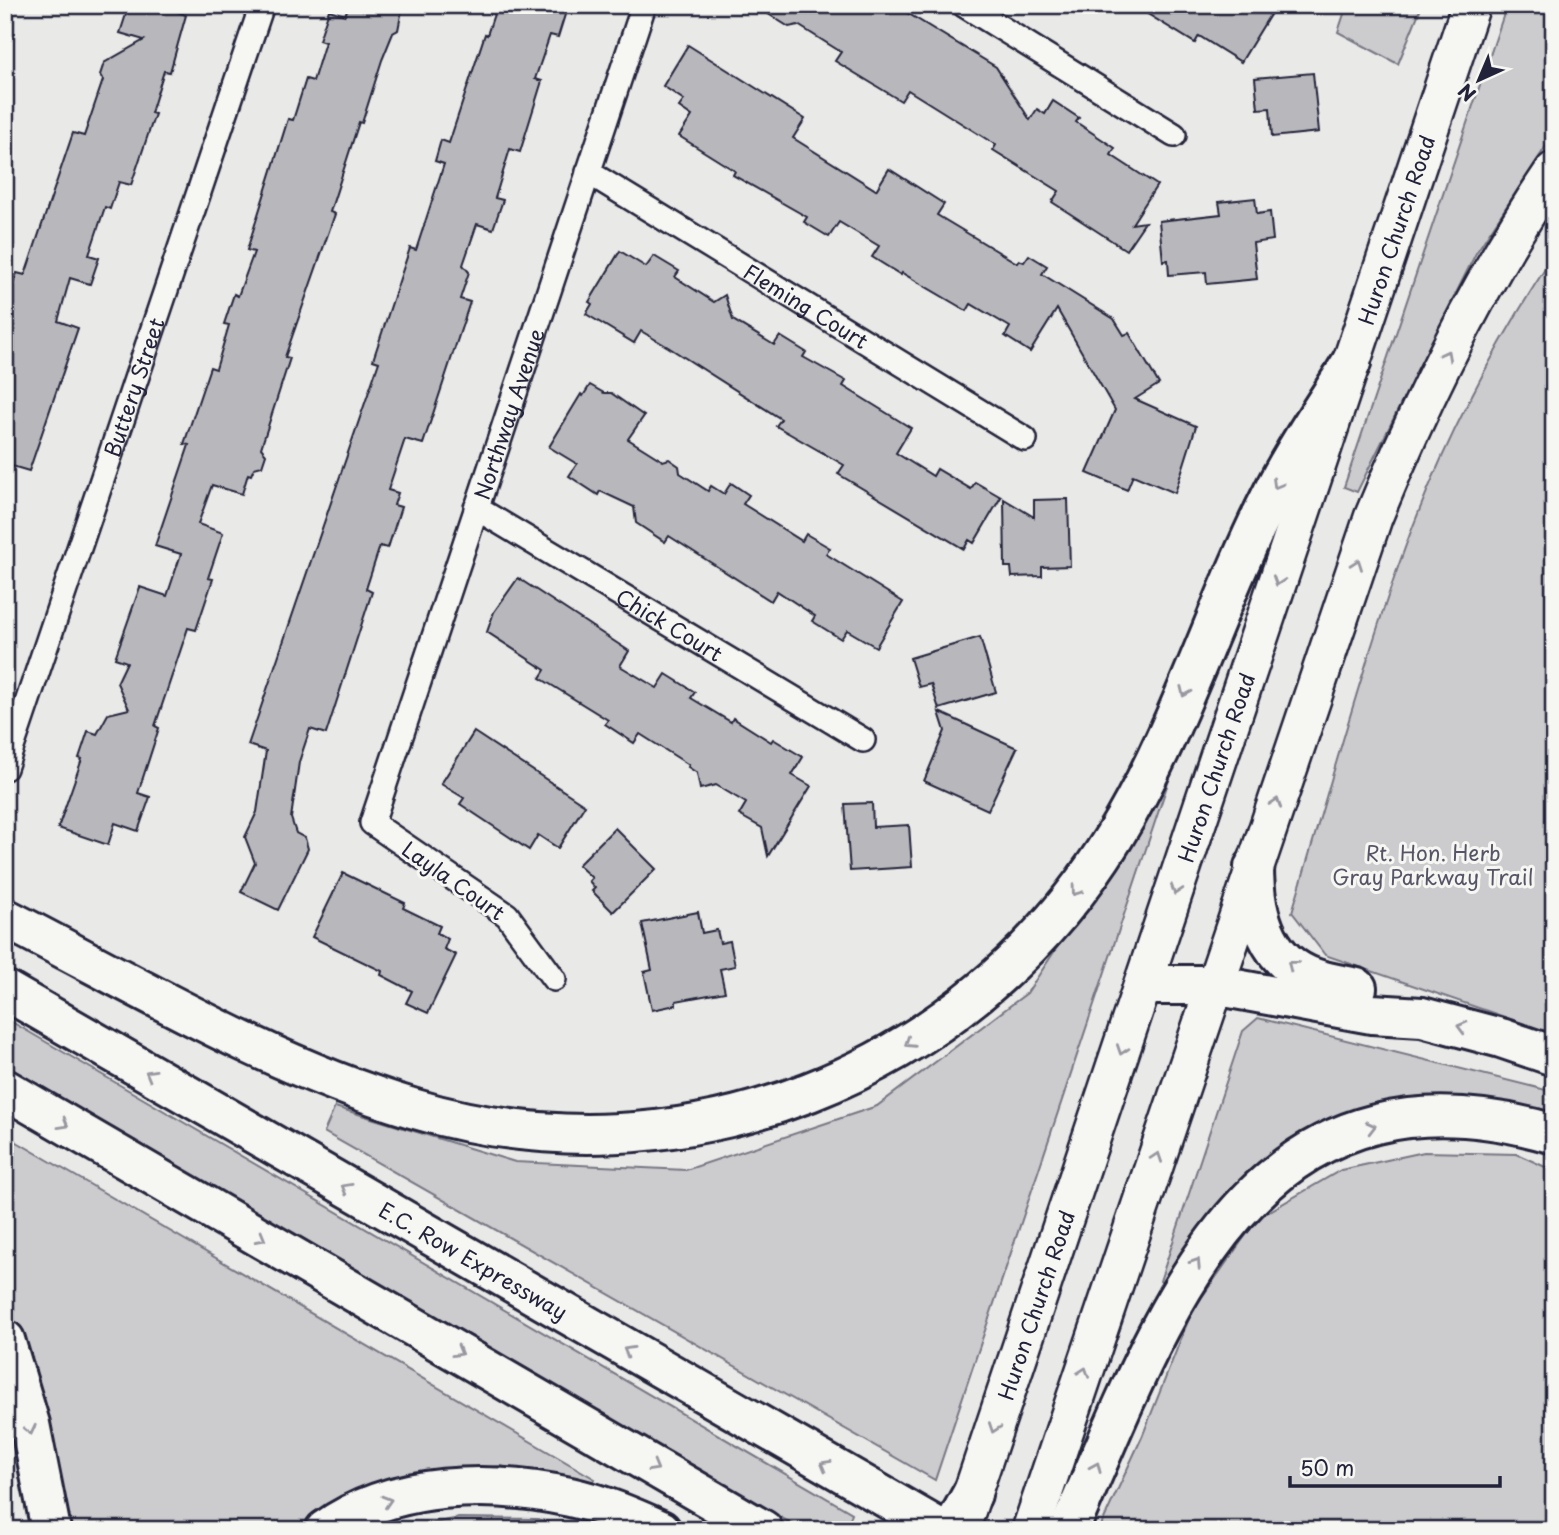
<svg xmlns="http://www.w3.org/2000/svg" width="1559" height="1535" viewBox="0 0 1559 1535" font-family="'Playpen Sans',sans-serif">
<style>
.green{fill:#ccccce;stroke:#777784;stroke-width:2}
.building{fill:#b8b8bc;stroke:#22223b;stroke-width:2}
.lines{fill:none;stroke-linecap:round;stroke-linejoin:round}
.minor-casing{stroke:#22223b;stroke-width:28}
.trunk-casing{stroke:#22223b;stroke-width:42}
.motorway-casing{stroke:#22223b;stroke-width:44}
.minor{stroke:#f6f6f2;stroke-width:23}
.trunk{stroke:#f6f6f2;stroke-width:37}
.motorway{stroke:#f6f6f2;stroke-width:38}
.oneway{stroke:#9797a0}
.labels{text-anchor:middle;dominant-baseline:central;stroke-width:6;stroke-linejoin:round;paint-order:stroke}
.street-label{font-size:21px;fill:#22223b;stroke:#f6f6f2}
.park-label{font-size:21px;fill:#555567;stroke:#f6f6f2}
</style>
<rect width="100%" height="100%" fill="#e9e9e7"/>
<filter id="ink" filterUnits="userSpaceOnUse"><feTurbulence type="fractalNoise" baseFrequency=".0143" numOctaves="2"/><feDisplacementMap in="SourceGraphic" scale="14" xChannelSelector="R" yChannelSelector="G"/><feConvolveMatrix kernelMatrix="1 2 1 2 8 2 1 2 1" color-interpolation-filters="sRGB"/></filter>
<g filter="url(#ink)">
<g class="green">
<path d="M1347 5H1422L1398 64 1338 32Z"/>
<path d="M1507 5H1554V134L1476 253 1357 492 1344 487Z"/>
<path d="M1554 255V1034L1325 955 1292 912C1327 797 1358 681 1398 567 1436 458 1490 352 1554 255Z"/>
<path d="M1171 774 935 1480 324 1132 335 1107 515 1162 686 1170 877 1106 1027 993Z"/>
<path d="M5 1018 852 1513 846 1530H803L5 1074Z"/>
<path d="M1258 1018 1554 1092V1123L1354 1114 1167 1288 1160 1281 1243 1031Z"/>
<path d="M5 1135 595 1479 588 1489 501 1466 429 1474 350 1497 301 1530H72L35 1372 5 1299Z"/>
<path d="M1424 1152 1517 1154 1554 1171V1530H1099L1142 1437 1192 1311 1258 1218 1341 1170Z"/>
<path d="M459 1518 538 1519 571 1530H397Z"/>
</g>
<g class="building">
<path d="M129 5H159L186 15 170 72 164 71 151 113 155 114 131 185 119 182 110 209 105 207 89 255 99 258 90 284 70 278 58 321 78 328 29 471 5 464V309L17 273 25 275 73 133 84 136 103 80 100 75 104 63 144 40 120 33Z"/>
<path d="M349 5H403L398 30 393 33 382 60 362 123 359 122 330 212 335 214 285 357 290 358 261 448 266 454 262 466 254 468 251 475 248 474 242 494 212 485 198 524 223 533 208 578 213 579 196 630 188 628 155 726 159 728 138 793 150 797 138 831 115 823 108 845 58 828 82 759 79 758 88 731 97 734 108 714 129 709 117 683 127 662 115 658 140 587 167 596 181 554 155 546 189 445 184 444 210 367 216 369 229 325 224 324 234 294 238 296 254 252 247 250 288 119 293 120 306 79 313 81 325 42 319 40 329 10 345 15Z"/>
<path d="M497 5H568L558 37 550 35 535 79 542 81 520 152 510 149 495 198 503 200 493 229 477 224 463 265 469 272 460 299 470 302 423 444 405 439 388 490 398 493 394 505 401 507 388 548 380 546 366 589 372 592 326 734 310 729 299 762 291 818 296 833 305 838 308 849 278 910 241 892 255 863 245 837 257 812 266 751 248 745 379 362 373 360 410 248 416 250 444 164 435 161 441 140 449 143 485 34 487 35Z"/>
<path d="M754 5H894L996 67 1030 120 1037 109 1045 114 1053 101 1079 118 1076 122 1115 148 1111 155 1157 185 1132 224 1145 222 1126 250 1052 202 1059 191 993 150 996 145 908 90 901 101 835 61 841 52 798 25 789 27Z"/>
<path d="M1133 5H1276L1241 62 1199 36 1195 43Z"/>
<path d="M688 45 805 119 793 138 876 190 889 169 944 204 937 215 1017 263 1019 260 1024 262 1029 255 1047 266 1042 274 1114 319 1124 335 1129 333 1159 384 1135 399 1196 426 1175 493 1133 475 1127 490 1087 473 1115 410 1057 309 1030 352 1005 336 1010 327 971 304 967 311 902 273 901 275 872 257 879 246 839 222 829 237 804 222 807 217 733 175 735 171 679 136 692 116 679 107 684 100 663 86Z"/>
<path d="M1313 73 1319 132 1272 137 1270 108 1258 109 1255 78Z"/>
<path d="M1255 198 1257 214 1270 212 1273 240 1253 243 1257 279 1207 284 1206 272 1169 275 1168 260 1163 261 1159 221 1221 214 1219 202Z"/>
<path d="M620 251 646 267 654 256 679 271 675 277 714 302 725 295 733 320 774 345 780 336 806 352 803 357 846 381 843 386 911 428 896 453 933 476 937 469 971 489 975 482 1001 497 974 543 969 540 964 549 838 474 844 465 776 426 781 419 668 347 641 331 634 343 586 314 592 304 589 302Z"/>
<path d="M590 385 604 393H611L644 416 628 439 663 461 669 459 679 466 680 473 708 491 711 486 724 494 731 483 749 495 743 504 802 541 806 534 830 548 826 554 903 602 876 647 847 630 841 639 812 621 815 616 777 591 771 601 669 536 665 542 636 523 634 507 600 491 598 495 569 476 577 464 549 447 581 394 583 396Z"/>
<path d="M1004 499 1034 517V500L1068 499 1070 566 1042 567V576L1012 577 1011 567H1005Z"/>
<path d="M518 578 629 651 620 666 657 688 666 674 695 692 691 698 731 722 733 718 771 742 773 739 803 757 792 775 811 786 768 856 762 828 739 815 746 803 716 785 700 789 697 773 688 767 689 765 640 734 634 743 605 724 608 720 540 678 545 670 487 632 494 612Z"/>
<path d="M980 637 996 692 939 709 931 684 919 687 910 658Z"/>
<path d="M939 712 1017 748 988 810 924 781 945 731Z"/>
<path d="M474 732 585 805 558 848 538 835 529 850 460 804 464 798 441 784Z"/>
<path d="M872 803 873 827 909 825 912 867 850 871 845 804Z"/>
<path d="M615 828 656 869 613 912 592 891 595 888 589 881 592 878 578 865Z"/>
<path d="M343 873 405 903 403 908 440 926 437 933 448 939 444 949 456 955 428 1013 406 1003 412 991 381 975 382 971 312 937Z"/>
<path d="M698 912 702 933 717 930 720 943 730 941 735 966 720 969 725 992 676 1001V1005L652 1010 644 972 652 970 642 923Z"/>
</g>
<g class="lines">
<g class="minor-casing">
<g id="minor">
<path d="M964 5 1174 135"/>
<path id="s1" d="M588 172 1025 439"/>
<path id="s2" d="M476 508 863 740"/>
<path id="s3" d="M5 768 262 5"/>
<path id="s4" d="M554 979 507 915 372 823 644 5"/>
</g>
</g>
<g class="trunk-casing">
<g id="trunk">
<path id="s5" d="M962 1524 1471 5"/>
<path d="M1031 1530 1373 518C1423 396 1480 280 1554 171"/>
</g>
</g>
<g class="motorway-casing">
<g id="motorway">
<path d="M1254 867C1254 912 1266 962 1314 978 1328 983 1343 985 1357 988"/>
<path d="M5 918C138 986 269 1065 412 1108 681 1189 968 1075 1114 837 1180 729 1215 606 1272 494 1294 449 1325 406 1351 363"/>
<path d="M1144 985H1214L1372 1014 1422 1017 1501 1038 1554 1056"/>
<path id="s6" d="M5 990 942 1530"/>
<path d="M5 1089 763 1530"/>
<path d="M5 1340 30 1424 51 1530"/>
<path d="M325 1530C393 1481 492 1480 570 1497 602 1504 632 1517 661 1530"/>
<path d="M952 1530 972 1494"/>
<path d="M1069 1530C1165 1310 1251 1045 1554 1134"/>
</g>
</g>
<use href="#minor" class="minor"/>
<use href="#trunk" class="trunk"/>
<use href="#motorway" class="motorway"/>
</g>
<defs><path id="oneway-chevron" d="M-2-3.5L2.5 0L-2 3.5" fill="none" stroke-width="1.6" stroke-linecap="round" stroke-linejoin="round" transform="scale(1.75)"/></defs>
<g class="oneway">
<use href="#oneway-chevron" transform="translate(1446 355) rotate(-62)"/>
<use href="#oneway-chevron" transform="translate(1277 484) rotate(120)"/>
<use href="#oneway-chevron" transform="translate(1357 564) rotate(-70)"/>
<use href="#oneway-chevron" transform="translate(1278 581) rotate(108)"/>
<use href="#oneway-chevron" transform="translate(1185 692) rotate(114)"/>
<use href="#oneway-chevron" transform="translate(1276 803) rotate(-72)"/>
<use href="#oneway-chevron" transform="translate(1176 890) rotate(108)"/>
<use href="#oneway-chevron" transform="translate(1076 891) rotate(126)"/>
<use href="#oneway-chevron" transform="translate(1292 965) rotate(-142)"/>
<use href="#oneway-chevron" transform="translate(1462 1027) rotate(-165)"/>
<use href="#oneway-chevron" transform="translate(909 1043) rotate(147)"/>
<use href="#oneway-chevron" transform="translate(1122 1050) rotate(109)"/>
<use href="#oneway-chevron" transform="translate(150 1074) rotate(-150)"/>
<use href="#oneway-chevron" transform="translate(64 1124) rotate(30)"/>
<use href="#oneway-chevron" transform="translate(1371 1127) rotate(-14)"/>
<use href="#oneway-chevron" transform="translate(1157 1157) rotate(-71)"/>
<use href="#oneway-chevron" transform="translate(346 1188) rotate(-150)"/>
<use href="#oneway-chevron" transform="translate(261 1238) rotate(30)"/>
<use href="#oneway-chevron" transform="translate(1196 1263) rotate(-57)"/>
<use href="#oneway-chevron" transform="translate(628 1351) rotate(-150)"/>
<use href="#oneway-chevron" transform="translate(458 1352) rotate(30)"/>
<use href="#oneway-chevron" transform="translate(1084 1372) rotate(-71)"/>
<use href="#oneway-chevron" transform="translate(994 1428) rotate(109)"/>
<use href="#oneway-chevron" transform="translate(30 1430) rotate(78)"/>
<use href="#oneway-chevron" transform="translate(825 1465) rotate(-150)"/>
<use href="#oneway-chevron" transform="translate(654 1467) rotate(30)"/>
<use href="#oneway-chevron" transform="translate(1096 1467) rotate(-66)"/>
<use href="#oneway-chevron" transform="translate(387 1501) rotate(-17)"/>
</g>
</g>
<g class="labels">
<g class="street-label">
<text stroke="none"><textPath href="#s5" startOffset="1365">Huron Church Road</textPath></text>
<text stroke="none"><textPath href="#s1" startOffset="256">Fleming Court</textPath></text>
<text stroke="none"><textPath href="#s3" startOffset="402">Buttery Street</textPath></text>
<text stroke="none"><textPath href="#s4" startOffset="674">Northway Avenue</textPath></text>
<text stroke="none"><textPath href="#s2" startOffset="226">Chick Court</textPath></text>
<text stroke="none"><textPath href="#s5" startOffset="798">Huron Church Road</textPath></text>
<text transform="translate(454 880) rotate(35)">Layla Court</text>
<text stroke="none"><textPath href="#s6" startOffset="541">E.C. Row Expressway</textPath></text>
<text stroke="none"><textPath href="#s5" startOffset="231">Huron Church Road</textPath></text>
</g>
<g class="park-label">
<text x="1433" y="852">Rt. Hon. Herb<tspan x="1433" dy="24">Gray Parkway Trail</tspan></text>
</g>
</g>
<rect width="1559" height="1535" fill="none" stroke="#f6f6f2" stroke-width="28"/>
<rect x="14" y="14" width="1531" height="1507" fill="none" stroke="#22223b" stroke-width="2.5" filter="url(#ink)"/>
<g transform="translate(1479 80) rotate(224)" stroke="#f6f6f2" stroke-width="5" paint-order="stroke">
<path d="M0-5L12 26L0 18L-12 26Z" fill="#22223b"/>
<text y="-10" font-size="19" font-weight="bold" text-anchor="middle" fill="#22223b">N</text>
</g>
<path d="M1290 1476v10h210v-10" fill="none" stroke="#22223b" stroke-width="3.5"/>
<text x="1300" y="1476" font-size="21" fill="#22223b" stroke="#f6f6f2" stroke-width="5" paint-order="stroke">50 m</text>
</svg>
